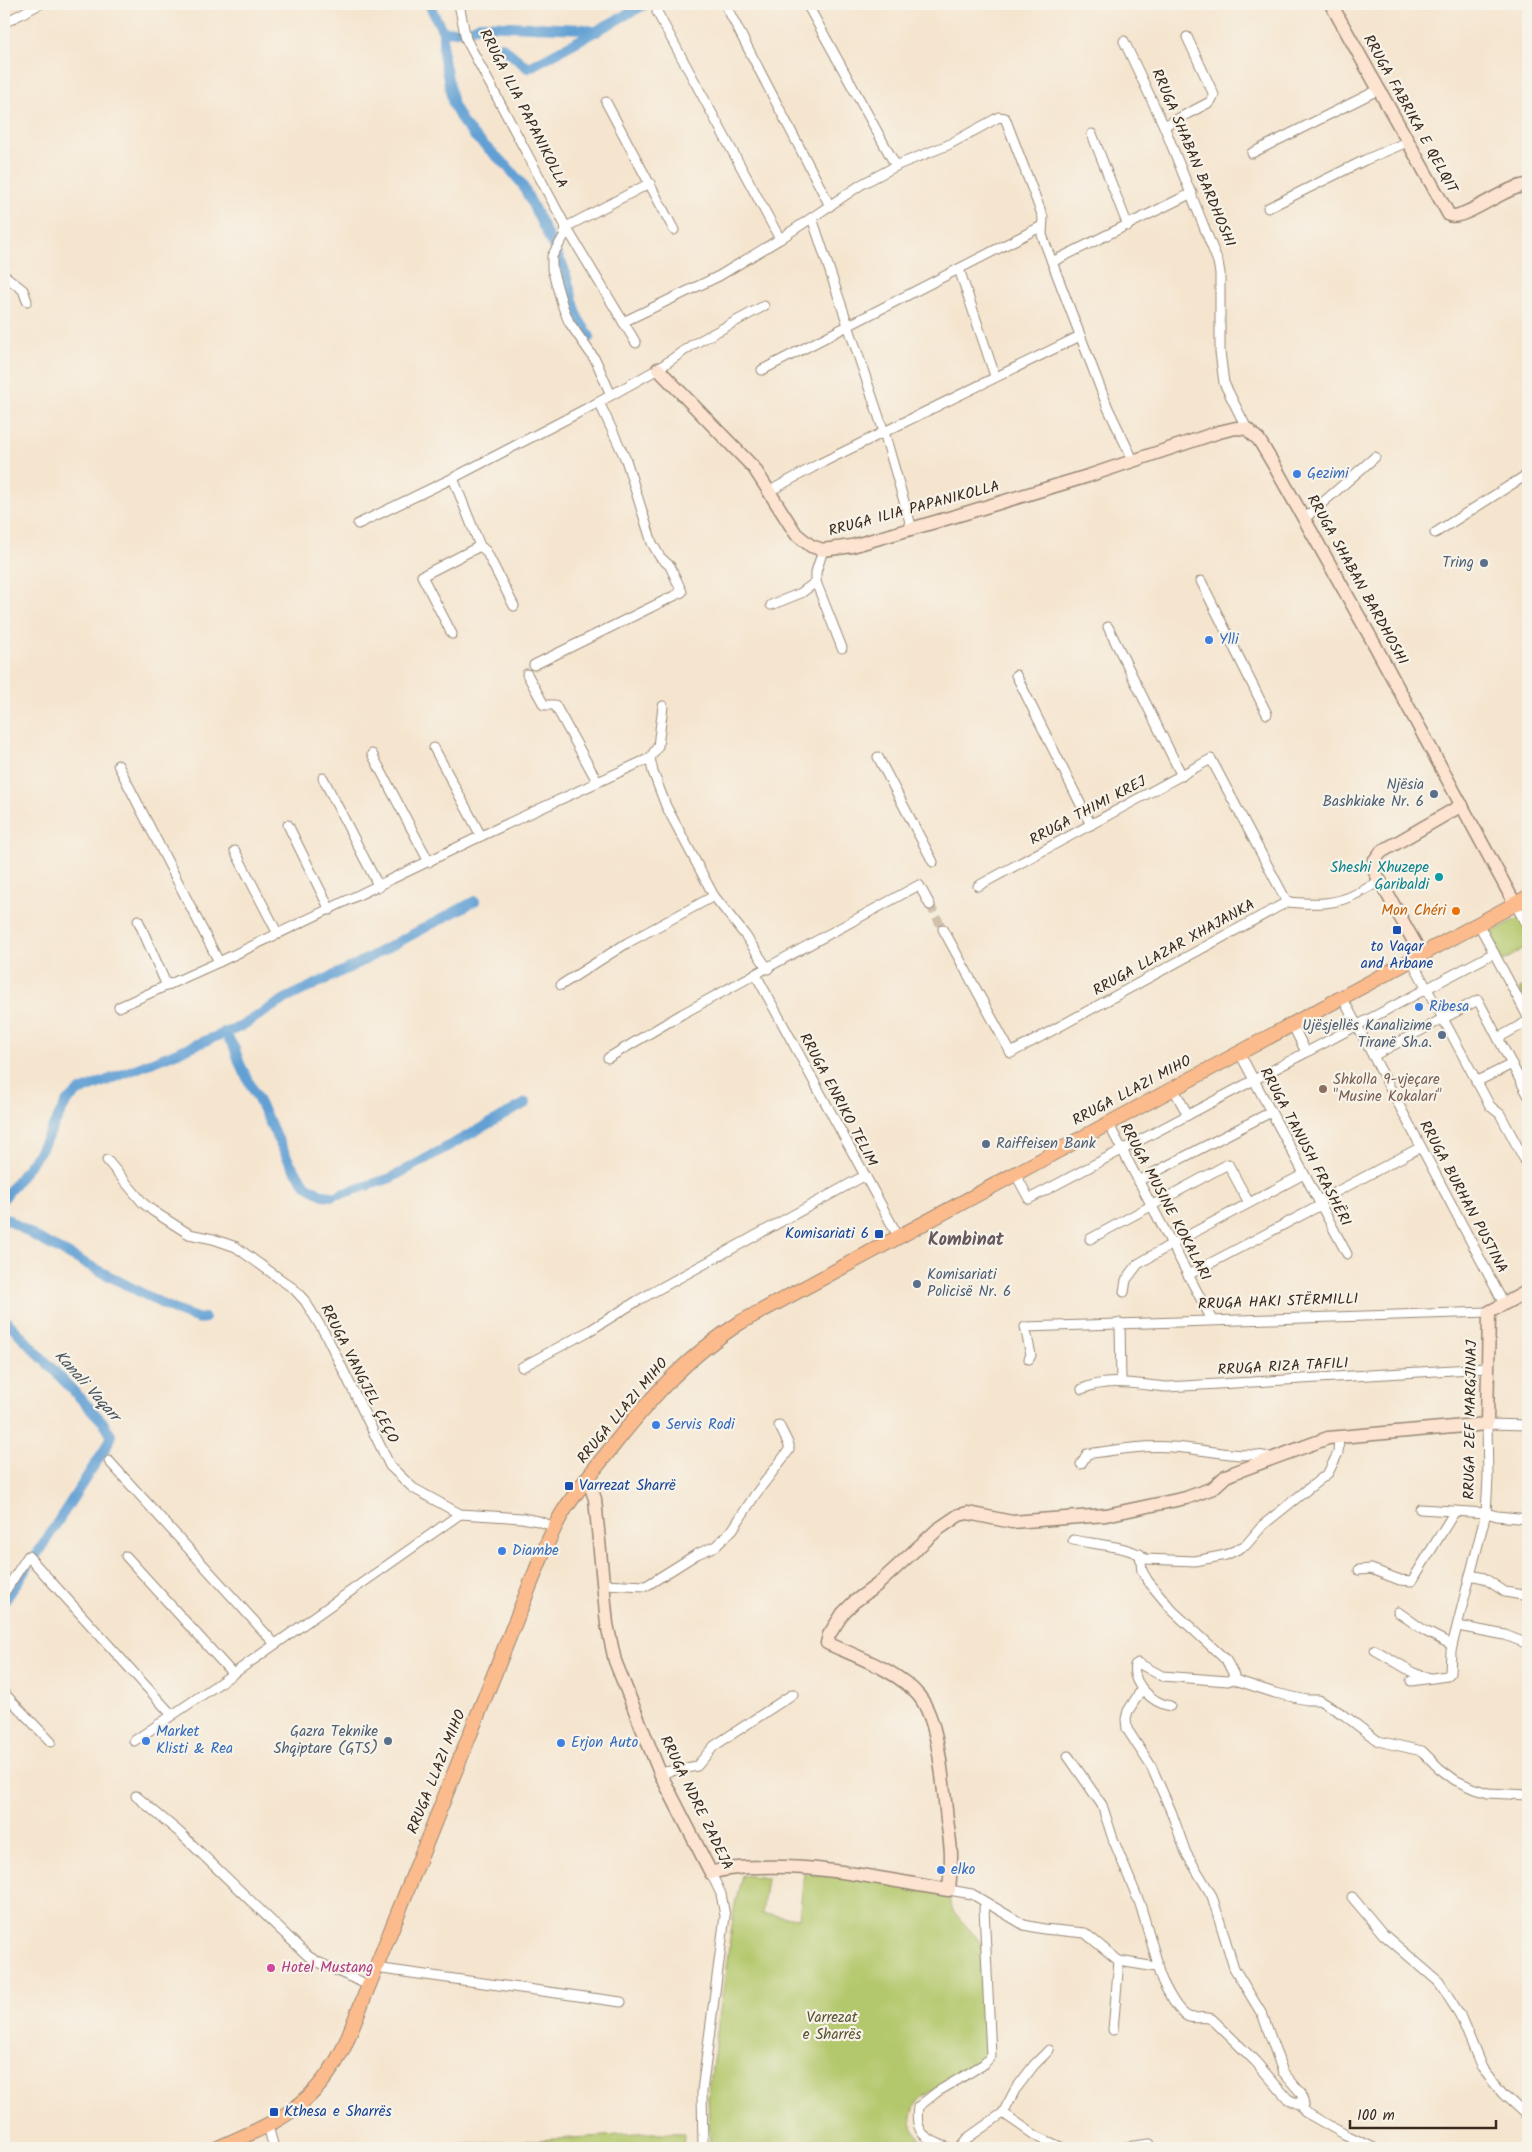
<svg xmlns="http://www.w3.org/2000/svg" width="1532" height="2152" viewBox="0 0 1532 2152" font-family="Kalam,sans-serif">
<style>
.green{fill:#b3c86c;stroke:#777945}
.lines{fill:none;stroke-linecap:round;stroke-linejoin:round}
.canal{stroke:#62a0d4;stroke-width:10}
.street-tunnel{stroke:#d0c0ac;stroke-width:9;stroke-dasharray:9 4.5;stroke-linecap:butt}
.street-casing{stroke:#988876;stroke-width:11}
.secondary-casing{stroke:#988876;stroke-width:15}
.primary-casing{stroke:#988876;stroke-width:16}
.street{stroke:#fff;stroke-width:9}
.secondary{stroke:#fde4d1;stroke-width:12}
.primary{stroke:#fbbb8c;stroke-width:14}
.shop-dot{fill:#3f7fe0;stroke:#f7f3e8;stroke-width:2}
.service-dot{fill:#5c6f8a;stroke:#f7f3e8;stroke-width:2}
.culture-dot{fill:#0f9aa8;stroke:#f7f3e8;stroke-width:2}
.food-dot{fill:#e8710a;stroke:#f7f3e8;stroke-width:2}
.transit-dot{fill:#1a4fb4;stroke:#f7f3e8;stroke-width:2}
.education-dot{fill:#8d6e63;stroke:#f7f3e8;stroke-width:2}
.hotel-dot{fill:#d1479c;stroke:#f7f3e8;stroke-width:2}
.labels{text-anchor:middle;dominant-baseline:central;stroke-width:4.5;stroke-linejoin:round;paint-order:stroke}
.street-label{font-size:15px;fill:#3b2a1e;stroke:#f7f3e8}
.shop-label{font-size:15px;fill:#366cbe;stroke:#f7f3e8;text-anchor:start}
.service-label{font-size:15px;fill:#4e5e75;stroke:#f7f3e8;text-anchor:end}
.culture-label{font-size:15px;fill:#0d838f;stroke:#f7f3e8;text-anchor:end}
.food-label{font-size:15px;fill:#c56008;stroke:#f7f3e8;text-anchor:end}
.transit-label{font-size:15px;fill:#164399;stroke:#f7f3e8;text-anchor:start}
.education-label{font-size:15px;fill:#785e54;stroke:#f7f3e8;text-anchor:start}
.hotel-label{font-size:15px;fill:#b23c85;stroke:#f7f3e8;text-anchor:start}
.park-label{font-size:15px;fill:#595232;stroke:#f7f3e8}
.water-label{font-size:16px;font-style:italic;fill:#49535e;stroke:#f7f3e8}
.quarter-label{font-size:18px;font-weight:bold;fill:#65585f;stroke:#f7f3e8}
</style>
<rect width="100%" height="100%" fill="#f7f3e8"/>
<filter id="ink" filterUnits="userSpaceOnUse"><feTurbulence type="fractalNoise" baseFrequency=".02" numOctaves="2"/><feDisplacementMap in="SourceGraphic" scale="10" xChannelSelector="R" yChannelSelector="G"/><feConvolveMatrix kernelMatrix="1 2 1 2 8 2 1 2 1" color-interpolation-filters="sRGB"/></filter>
<filter id="wash" filterUnits="userSpaceOnUse"><feTurbulence type="fractalNoise" baseFrequency=".0096" numOctaves="4" result="noise"/><feDisplacementMap in="SourceGraphic" scale="20" xChannelSelector="R" yChannelSelector="G"/><feGaussianBlur stdDeviation="1.12" result="paint"/><feColorMatrix in="noise" values="0 0 0 0 0 0 0 0 0 0 0 0 0 0 0 0 0 1.4 0 .05"/><feComposite in="paint" operator="in"/></filter>
<g filter="url(#wash)">
<rect width="100%" height="100%" fill="#f5e5cf"/>
<g class="green">
<path d="M1522 916 1528 927V946L1500 963 1485 936Z"/>
<path d="M1528 984V1006L1519 989Z"/>
<path d="M804 1873 862 1879 949 1895 953 1911 984 1946 987 2056 983 2061 922 2097C900 2119 913 2138 937 2148H710L708 2097 735 1904 742 1875 767 1878 762 1914 799 1918Z"/>
<path d="M653 2133H685L682 2148H409Z"/>
</g>
<g class="lines">
<g class="canal">
<path d="M429 4 443 32V54L453 105 463 123 474 136 507 166 522 184 564 268 578 318 590 337"/>
<path d="M443 32 470 30 480 25 585 29 597 32"/>
<path d="M501 46 528 68 646 4"/>
<path d="M224 1032 234 1047 240 1064 290 1163 306 1185 323 1195 333 1196"/>
<path d="M341 1194 391 1178 526 1103"/>
<path d="M4 1198 40 1151 67 1101 78 1092 240 1027 285 999 357 964 475 901"/>
<path d="M4 1217 41 1240 172 1309 199 1319 205 1318"/>
<path d="M4 1318 103 1422 111 1435 106 1447 35 1557"/>
<path d="M4 1602 27 1568"/>
</g>
</g>
</g>
<g filter="url(#ink)">
<g class="lines">
<path class="street-tunnel" d="M930 905 943 929"/>
<g class="street-casing">
<g id="street">
<path d="M459 4 466 39 566 227 636 343"/>
<path d="M725 4 830 206"/>
<path d="M807 4 896 166"/>
<path d="M657 12 780 239"/>
<path d="M4 23 40 4"/>
<path d="M1124 41 1164 126 1218 262 1220 273V352L1224 383 1247 429"/>
<path d="M606 102 674 230"/>
<path d="M1164 126 1210 102 1214 95 1187 37"/>
<path d="M1092 134 1128 226"/>
<path d="M1252 153 1378 90"/>
<path d="M1268 208 1365 160 1407 142"/>
<path d="M812 218 884 432 912 529"/>
<path d="M566 227 564 236 552 256V269L563 307 569 322 596 361 611 395"/>
<path d="M566 227 650 183"/>
<path d="M1052 262 1192 193"/>
<path d="M959 269 995 376"/>
<path d="M4 275 23 290 27 301"/>
<path d="M623 322 719 276 780 239 862 184 900 164 948 145 999 117 1005 118 1043 217 1042 235 1052 262 1108 408 1133 460"/>
<path d="M762 370 1042 226"/>
<path d="M768 492 819 464 1080 336"/>
<path d="M1304 519 1375 457"/>
<path d="M358 524 453 478 599 402 658 369 692 345 764 306"/>
<path d="M1435 533 1528 474"/>
<path d="M480 546 486 551 514 606"/>
<path d="M823 550 816 572V582L842 648"/>
<path d="M1201 581 1267 714"/>
<path d="M771 605 801 593 816 582"/>
<path d="M1108 627 1182 776"/>
<path d="M452 634 422 576 480 546 453 478"/>
<path d="M534 665 682 592 670 566 660 557 652 543 626 460 599 402"/>
<path d="M527 674 544 705H555L597 781"/>
<path d="M1016 675 1091 825"/>
<path d="M663 706 658 746 650 758 653 772 666 806 714 896 745 935 768 969"/>
<path d="M434 748 481 836"/>
<path d="M372 754 429 862"/>
<path d="M878 757 933 862"/>
<path d="M118 765 219 962"/>
<path d="M323 778 379 887"/>
<path d="M288 825 330 910"/>
<path d="M235 851 278 934"/>
<path d="M978 886 1211 759 1287 902"/>
<path d="M1364 890 1380 881"/>
<path d="M1515 904 1528 927"/>
<path d="M138 920 167 986"/>
<path d="M1478 923 1528 1017"/>
<path d="M943 929 1011 1053 1287 902C1314 904 1334 906 1358 893"/>
<path d="M1411 959 1490 1106 1500 1114 1528 1166"/>
<path d="M756 975 898 1236"/>
<path d="M561 985 627 943 714 896"/>
<path d="M1342 997 1504 1304"/>
<path d="M119 1007 219 962 481 836 650 758"/>
<path d="M1292 1024 1306 1052"/>
<path d="M1498 1038 1528 1021"/>
<path d="M1239 1052 1347 1254"/>
<path d="M1373 1056 1478 1000 1528 1095"/>
<path d="M608 1058 682 1014 919 885 930 905"/>
<path d="M1476 1082 1512 1064"/>
<path d="M1173 1088 1188 1115"/>
<path d="M1108 1123 1212 1320"/>
<path d="M107 1160 143 1203 153 1211 189 1234 213 1239 236 1247 294 1289 305 1301 327 1337 390 1466 413 1488 460 1514 522 1518 538 1521 555 1527"/>
<path d="M1015 1173 1029 1199 1494 953"/>
<path d="M1138 1181 1271 1112"/>
<path d="M1319 1201 1421 1147"/>
<path d="M1090 1239 1228 1164 1249 1203"/>
<path d="M1188 1275 1321 1205"/>
<path d="M1124 1292 1126 1280 1138 1264 1172 1244 1304 1174"/>
<path d="M1120 1323 1121 1381"/>
<path d="M1029 1359 1031 1355 1025 1327 1489 1312"/>
<path d="M522 1367 589 1331 637 1301 864 1176"/>
<path d="M1082 1389C1109 1377 1139 1385 1167 1387L1487 1368"/>
<path d="M109 1461 275 1644"/>
<path d="M1081 1464 1087 1454C1115 1450 1144 1445 1172 1447 1191 1448 1211 1452 1230 1454 1244 1456 1258 1453 1272 1458"/>
<path d="M1420 1509 1486 1513 1497 1516 1528 1519"/>
<path d="M1073 1540C1091 1544 1133 1546 1145 1559L1195 1561 1226 1555 1246 1545 1263 1525 1328 1473 1338 1453 1339 1436"/>
<path d="M1140 1554 1142 1571 1148 1581 1172 1610 1226 1660 1234 1675 1232 1679"/>
<path d="M126 1556 233 1674"/>
<path d="M1359 1570 1371 1569 1400 1580 1412 1581 1455 1511"/>
<path d="M1470 1575 1484 1578 1505 1592 1528 1596"/>
<path d="M603 1584 646 1586 697 1554 716 1546 733 1529 755 1495 789 1450V1445L779 1425"/>
<path d="M4 1593 28 1556 172 1715"/>
<path d="M1398 1612 1425 1631 1452 1645"/>
<path d="M1458 1626 1505 1635 1528 1644"/>
<path d="M1375 1650 1416 1674 1430 1678"/>
<path d="M1411 1681 1447 1676 1450 1673 1451 1651 1454 1638 1486 1513 1488 1478 1487 1424 1528 1425"/>
<path d="M1142 1689 1128 1711 1126 1719 1127 1729 1151 1766 1171 1811 1186 1853 1212 1896 1234 1968 1263 2016 1283 2072 1301 2093 1304 2105 1302 2106"/>
<path d="M4 1693 51 1742"/>
<path d="M1170 1706C1153 1703 1131 1684 1135 1665L1138 1663 1162 1676 1228 1681 1232 1679 1275 1693 1307 1700H1319L1344 1715 1378 1741 1422 1751 1439 1768 1455 1780 1472 1788 1488 1793 1528 1795"/>
<path d="M134 1741 233 1674 460 1514"/>
<path d="M1068 1756 1102 1805 1113 1839 1140 1904 1157 1961C1156 1973 1176 2012 1189 2017 1196 2019 1204 2016 1212 2019L1255 2061 1288 2099 1302 2106 1305 2112 1344 2134 1374 2148"/>
<path d="M660 1773 697 1766 714 1746 793 1694"/>
<path d="M136 1796 179 1832 308 1956 318 1962 368 1985"/>
<path d="M949 1890 972 1894 1024 1925 1044 1929 1085 1933 1119 1961 1156 1967"/>
<path d="M1352 1897 1383 1934 1439 1982 1460 2015 1482 2068 1503 2094 1528 2117"/>
<path d="M375 1968 621 2002"/>
<path d="M1113 2030 1119 1961"/>
<path d="M1003 2113 1036 2136 1063 2148"/>
<path d="M268 2126 274 2148"/>
<path d="M703 2148 702 2091 725 1916 721 1894 711 1873"/>
<path d="M949 2148C926 2140 914 2133 918 2107L937 2092 984 2064 991 2056 984 1908 986 1903"/>
<path d="M960 2148 969 2137 1003 2113 1015 2090 1034 2065 1049 2050"/>
<path d="M1119 2148 1150 2144"/>
</g>
</g>
<g class="secondary-casing">
<g id="secondary">
<path d="M1331 4 1449 215C1463 222 1506 185 1528 185"/>
<path d="M658 369 754 468 796 534 811 546 823 550 852 546 959 515 1088 476 1219 432 1236 428 1247 429 1259 440 1275 467 1371 638 1515 904"/>
<path d="M1421 954 1375 872 1374 861 1381 852 1462 805"/>
<path d="M588 1478 595 1499 607 1624 615 1661 660 1773 711 1873C726 1868 744 1867 760 1867 825 1865 886 1880 949 1890 950 1879 951 1867 951 1856 951 1841 947 1825 946 1810 942 1778 939 1721 919 1696 899 1671 855 1656 827 1643L829 1635 843 1613 854 1602 877 1585 937 1530 959 1515 968 1513 1012 1522 1106 1515 1186 1498 1213 1488 1226 1476 1233 1473 1328 1438 1487 1424 1489 1312 1528 1291"/>
</g>
</g>
<g class="primary-casing">
<path id="primary" d="M218 2148C276 2122 314 2108 344 2047L543 1553C549 1539 555 1525 563 1512 579 1487 598 1465 616 1442 655 1393 687 1357 741 1322L1528 897"/>
</g>
<use href="#street" class="street"/>
<use href="#secondary" class="secondary"/>
<use href="#primary" class="primary"/>
</g>
</g>
<g class="shop-dot">
<circle cx="1297" cy="474" r="5"/>
<circle cx="1209" cy="640" r="5"/>
<circle cx="1419" cy="1007" r="5"/>
<circle cx="656" cy="1425" r="5"/>
<circle cx="502" cy="1551" r="5"/>
<circle cx="146" cy="1741" r="5"/>
<circle cx="561" cy="1743" r="5"/>
<circle cx="941" cy="1870" r="5"/>
</g>
<g class="service-dot">
<circle cx="1484" cy="563" r="5"/>
<circle cx="1434" cy="794" r="5"/>
<circle cx="1442" cy="1035" r="5"/>
<circle cx="986" cy="1144" r="5"/>
<circle cx="917" cy="1284" r="5"/>
<circle cx="388" cy="1741" r="5"/>
</g>
<circle class="culture-dot" cx="1439" cy="877" r="5"/>
<circle class="food-dot" cx="1456" cy="911" r="5"/>
<g class="transit-dot">
<rect x="1392" y="925" width="10" height="10" rx="2.5"/>
<rect x="874" y="1229" width="10" height="10" rx="2.5"/>
<rect x="564" y="1481" width="10" height="10" rx="2.5"/>
<rect x="269" y="2107" width="10" height="10" rx="2.5"/>
</g>
<circle class="education-dot" cx="1323" cy="1089" r="5"/>
<circle class="hotel-dot" cx="271" cy="1968" r="5"/>
<g class="labels">
<g class="street-label">
<text transform="translate(523 109) rotate(63)">RRUGA ILIA PAPANIKOLLA</text>
<text transform="translate(1410 114) rotate(61)">RRUGA FABRIKA E QELQIT</text>
<text transform="translate(1193 158) rotate(67)">RRUGA SHABAN BARDHOSHI</text>
<text transform="translate(914 509) rotate(-15)">RRUGA ILIA PAPANIKOLLA</text>
<text transform="translate(1357 580) rotate(61)">RRUGA SHABAN BARDHOSHI</text>
<text transform="translate(1088 811) rotate(-28)">RRUGA THIMI KREJ</text>
<text transform="translate(1174 948) rotate(-29)">RRUGA LLAZAR XHAJANKA</text>
<text transform="translate(1132 1091) rotate(-28)">RRUGA LLAZI MIHO</text>
<text transform="translate(838 1100) rotate(62)">RRUGA ENRIKO TELIM</text>
<text transform="translate(1305 1147) rotate(62)">RRUGA TANUSH FRASHËRI</text>
<text transform="translate(1463 1197) rotate(62)">RRUGA BURHAN PUSTINA</text>
<text transform="translate(1165 1202) rotate(62)">RRUGA MUSINE KOKALARI</text>
<text transform="translate(1278 1302) rotate(-2)">RRUGA HAKI STËRMILLI</text>
<text transform="translate(1283 1367) rotate(-3)">RRUGA RIZA TAFILI</text>
<text transform="translate(359 1374) rotate(63)">RRUGA VANGJEL ÇEÇO</text>
<text transform="translate(623 1411) rotate(-50)">RRUGA LLAZI MIHO</text>
<text transform="translate(1471 1420) rotate(-89)">RRUGA ZEF MARGJINAJ</text>
<text transform="translate(437 1772) rotate(-68)">RRUGA LLAZI MIHO</text>
<text transform="translate(696 1803) rotate(64)">RRUGA NDRE ZADEJA</text>
</g>
<g class="shop-label">
<text x="1307" y="474">Gezimi</text>
<text x="1219" y="640">Ylli</text>
<text x="1429" y="1007">Ribesa</text>
<text x="666" y="1425">Servis Rodi</text>
<text x="512" y="1551">Diambe</text>
<text x="156" y="1732">Market<tspan x="156" dy="17">Klisti &amp; Rea</tspan></text>
<text x="571" y="1743">Erjon Auto</text>
<text x="951" y="1870">elko</text>
</g>
<g class="service-label">
<text x="1474" y="563">Tring</text>
<text x="1424" y="785">Njësia<tspan x="1424" dy="17">Bashkiake Nr. 6</tspan></text>
<text x="1432" y="1026">Ujësjellës Kanalizime<tspan x="1432" dy="17">Tiranë Sh.a.</tspan></text>
<text x="996" y="1144" text-anchor="start">Raiffeisen Bank</text>
<text x="927" y="1275" text-anchor="start">Komisariati<tspan x="927" dy="17">Policisë Nr. 6</tspan></text>
<text x="378" y="1732">Gazra Teknike<tspan x="378" dy="17">Shqiptare (GTS)</tspan></text>
</g>
<g class="culture-label">
<text x="1429" y="868">Sheshi Xhuzepe<tspan x="1429" dy="17">Garibaldi</tspan></text>
</g>
<g class="food-label">
<text x="1446" y="911">Mon Chéri</text>
</g>
<g class="transit-label">
<text x="1397" y="947" text-anchor="middle">to Vaqar<tspan x="1397" dy="17">and Arbane</tspan></text>
<text x="869" y="1234" text-anchor="end">Komisariati 6</text>
<text x="579" y="1486">Varrezat Sharrë</text>
<text x="284" y="2112">Kthesa e Sharrës</text>
</g>
<g class="education-label">
<text x="1333" y="1080">Shkolla 9-vjeçare<tspan x="1333" dy="17">"Musine Kokalari"</tspan></text>
</g>
<g class="hotel-label">
<text x="281" y="1968">Hotel Mustang</text>
</g>
<g class="park-label">
<text x="832" y="2018">Varrezat<tspan x="832" dy="17">e Sharrës</tspan></text>
</g>
<g class="water-label">
<text transform="translate(87 1386) rotate(48)">Kanali Vaqarr</text>
</g>
<g class="quarter-label">
<text x="966" y="1240">Kombinat</text>
</g>
</g>
<rect width="1532" height="2152" fill="none" stroke="#f7f3e8" stroke-width="20"/>
<path d="M1350 2120v8h146v-8" fill="none" stroke="#3b2a1e" stroke-width="2.5"/>
<text x="1357" y="2120" font-size="15" fill="#3b2a1e" stroke="#f7f3e8" stroke-width="4" paint-order="stroke">100 m</text>
</svg>
